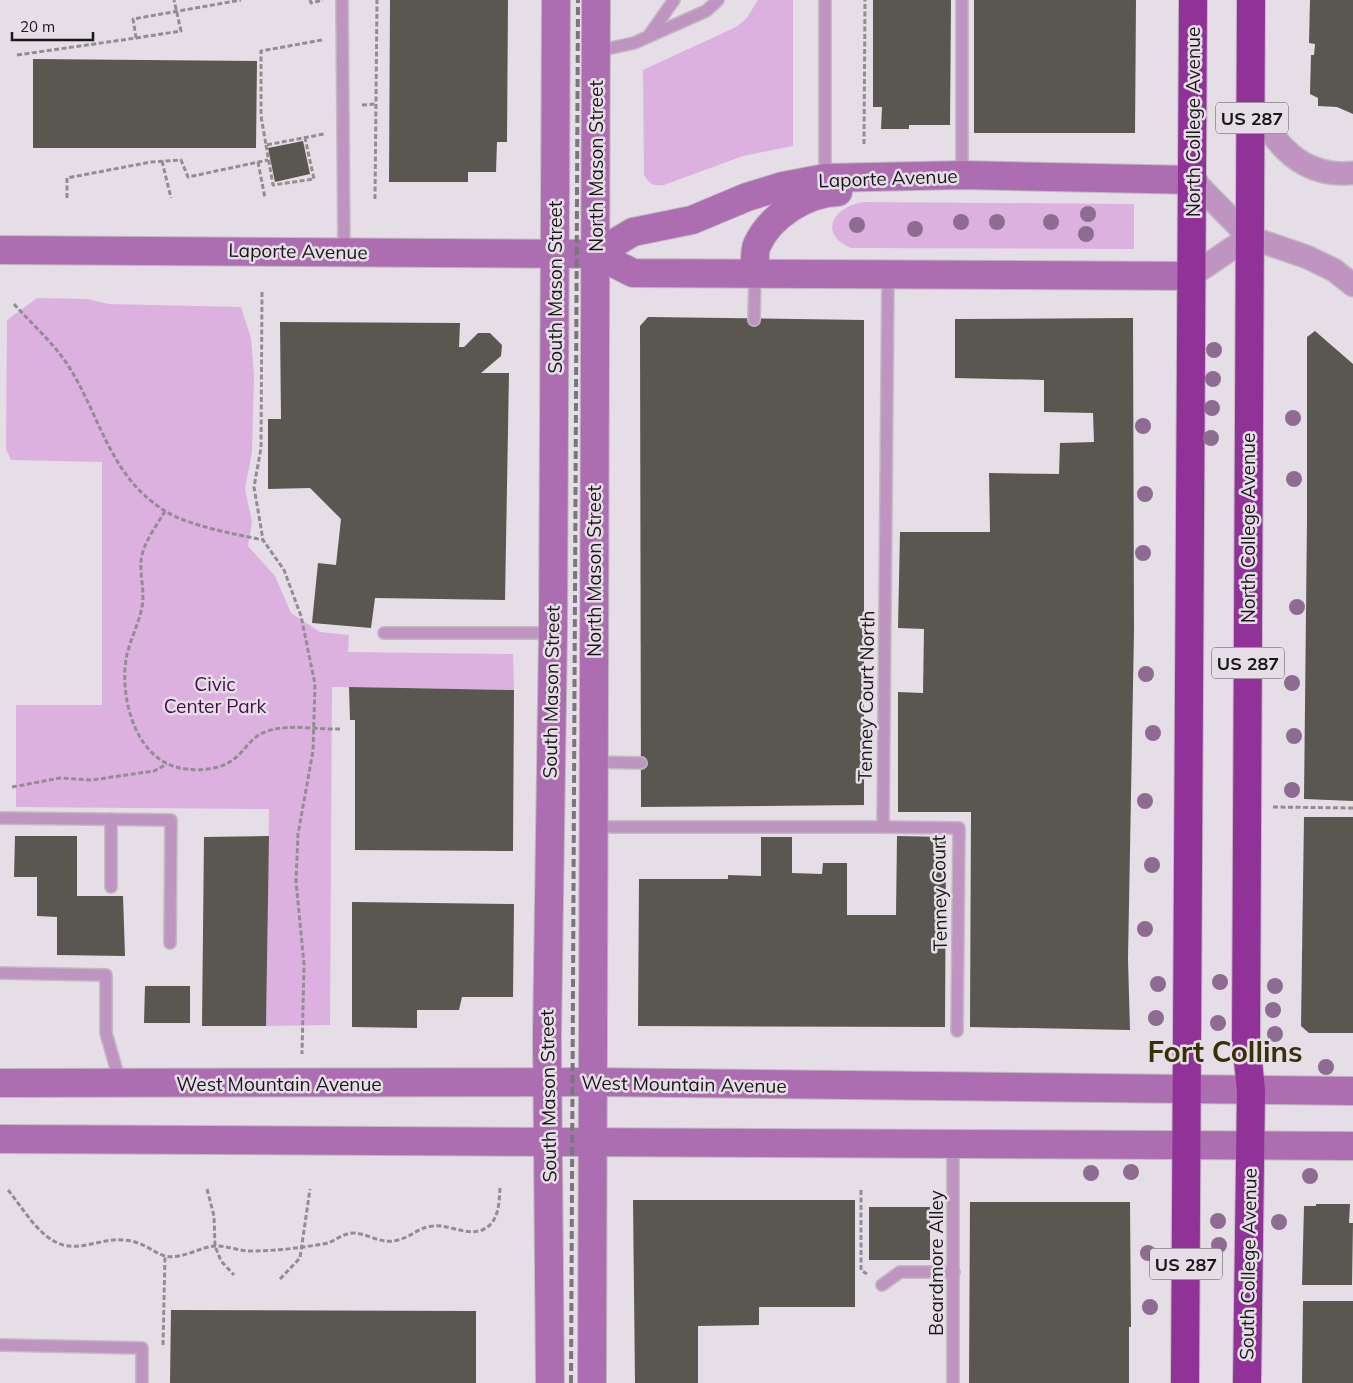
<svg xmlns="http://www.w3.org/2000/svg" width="1353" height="1383" viewBox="0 0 1353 1383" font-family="Mulish,sans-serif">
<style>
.green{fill:#ddb1df}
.building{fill:#59574f}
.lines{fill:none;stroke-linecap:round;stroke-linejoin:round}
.lane-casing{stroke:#c1bac1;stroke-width:14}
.street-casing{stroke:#c1bac1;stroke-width:25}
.secondary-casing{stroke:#c1bac1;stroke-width:30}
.highway-casing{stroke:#c1bac1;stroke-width:30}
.path{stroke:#928d92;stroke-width:3;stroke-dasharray:5 2.5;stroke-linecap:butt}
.lane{stroke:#bf94c1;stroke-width:11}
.street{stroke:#bf94c1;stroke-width:22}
.secondary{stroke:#ac6eb0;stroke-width:28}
.highway{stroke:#903297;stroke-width:28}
.rail{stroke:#7b767b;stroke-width:4;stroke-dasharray:8 4;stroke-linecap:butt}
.tree{fill:#8e6b91}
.labels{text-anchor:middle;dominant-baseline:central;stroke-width:5;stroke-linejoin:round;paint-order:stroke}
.shield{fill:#e6dee6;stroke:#565356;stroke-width:1}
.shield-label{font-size:18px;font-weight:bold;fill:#191719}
.street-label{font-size:19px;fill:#191719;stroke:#e6dee6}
.park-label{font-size:19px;fill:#460d4b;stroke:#e6dee6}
.town-label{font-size:29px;font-weight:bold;fill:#3b3005;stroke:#e6dee6}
</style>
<rect width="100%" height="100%" fill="#e6dee6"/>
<g class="green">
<path d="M758 0H793V146L743 156 664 185C653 186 650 185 644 175L643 70 736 27 746 19Z"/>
<path d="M865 202 1134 204V249L851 248C816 233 835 205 865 202Z"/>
<path d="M37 298 87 299 109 304 241 307 251 338 254 376 252 452 245 489 252 522 248 546 275 576 291 613 320 632 349 635 348 652 513 654 514 690 332 687 330 1025 266 1026 269 809 16 807V705H102V462L11 460 6 449 7 320Z"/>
</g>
<g class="building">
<path d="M390 0H508L507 142H497L496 172H468V182H389Z"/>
<path d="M873 0H951L950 125H909V129H881L882 107H873Z"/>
<path d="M974 0H1136L1135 133H974Z"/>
<path d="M1310 0H1353V114L1337 107 1318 106V98L1310 94 1311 55H1314L1315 44 1309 43Z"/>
<path d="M33 59 257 61 256 148H33Z"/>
<path d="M303 141 310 174 275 182 268 148Z"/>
<path d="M648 317 864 320V805L641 807 640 326Z"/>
<path d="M1133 318 1134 631 1128 959 1130 1030 970 1027 971 812H898V692L923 693 924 629 898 628 900 532H990L989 473 1059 474 1060 443 1094 442 1093 413 1044 412V380L955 378V319Z"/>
<path d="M280 322 460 323 459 347H464L478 333H490L502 345 501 356 481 373H509L505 600 375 598 371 628 312 623 318 563 336 565 341 519 310 488 268 489V419H281Z"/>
<path d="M1315 331 1353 364V801L1304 799 1307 519V337Z"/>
<path d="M349 687 514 690 513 851 355 850V720H350Z"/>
<path d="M1304 817H1353V1033H1309L1301 1026Z"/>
<path d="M15 836H77V896H123L125 956 57 955V917L37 916V877H14Z"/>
<path d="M269 836 266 1026H202L204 837Z"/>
<path d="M897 836 946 837 945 1027 638 1026 639 879H728V875L761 876V837H792V873L822 874 823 863H847V915H896Z"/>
<path d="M352 902 514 904 513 997H462L459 1010H417V1028L352 1027Z"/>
<path d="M145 986H190V1023H144Z"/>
<path d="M633 1200H855V1307H759V1325L698 1326V1383H635Z"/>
<path d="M970 1202H1130L1131 1327H1129V1383H969Z"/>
<path d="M1316 1204H1350L1349 1223H1353L1352 1285H1302L1304 1206H1316Z"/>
<rect x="869" y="1207" width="61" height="53"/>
<path d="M1303 1301H1353V1383H1302Z"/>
<path d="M171 1310 476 1311V1383H170Z"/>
</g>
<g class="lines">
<g class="lane-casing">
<g id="lane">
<path d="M342 0 344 251"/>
<path d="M825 0V178"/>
<path d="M650 34 674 0"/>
<path d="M597 51 634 43 706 11 718 0"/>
<path d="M962 175V0"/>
<path d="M754 320 755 274"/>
<path d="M384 633H553"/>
<path d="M594 762 641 763"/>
<path d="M0 818 171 820 170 943"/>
<path d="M111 819V887"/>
<path d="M594 827H883L888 275"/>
<path d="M883 827 959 828 957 1031"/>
<path d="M0 973 106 975V1033L120 1082"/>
<path d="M953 1143V1383"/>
<path d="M882 1285 900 1272H954"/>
<path d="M0 1345 142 1348V1383"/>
</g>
</g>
<g class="street-casing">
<g id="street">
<path d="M1252 103C1275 144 1301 178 1353 173"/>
<path d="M1193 180 1249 237 1307 257 1334 270 1353 285"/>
<path d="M1191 276 1249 237"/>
</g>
</g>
<g class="secondary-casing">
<g id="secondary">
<path d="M0 250 596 254 633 273 1191 276"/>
<path d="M596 254 633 232 692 220 747 197 783 186 825 178 962 175 1193 180"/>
<path d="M755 272C755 264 754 252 757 245 770 216 806 193 838 192"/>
<path d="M0 1083 591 1082 1353 1091"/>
<path d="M0 1139 1353 1146"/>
<path d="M550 1383 547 1037 553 633 556 0"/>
<path d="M592 1383 596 0"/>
</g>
</g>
<g class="highway-casing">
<g id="highway">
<path d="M1185 1383 1193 0"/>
<path d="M1247 1383 1251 1090 1246 1042 1251 0"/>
</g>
</g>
<g class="path">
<path d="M310 0 311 3 323 0"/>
<path d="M136 38 181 31 174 0"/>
<path d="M322 40 261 51V116L266 145 324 134"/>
<path d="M17 55 136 38 133 19 241 0"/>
<path d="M362 105 376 104"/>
<path d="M864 144 865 0"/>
<path d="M266 145 273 185 314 179 305 138"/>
<path d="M162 161 171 198"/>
<path d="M258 162 265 198"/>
<path d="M67 198V178L151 162 181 160 188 177 268 160"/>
<path d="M375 199 377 0"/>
<path d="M262 292 261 448 254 487 263 540"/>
<path d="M14 304C30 322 49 339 63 358 100 410 106 474 165 511 189 526 235 534 263 540L284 570 301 616 315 684 313 751 298 834 296 881 304 964 302 1054"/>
<path d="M165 511C156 527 142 544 141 562 140 577 145 592 142 607 139 623 131 638 127 654 118 697 136 765 187 769 201 771 222 769 234 759 245 751 251 737 265 732 288 723 316 730 340 729"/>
<path d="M12 787 60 778 92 780 119 776 154 771 167 764"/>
<path d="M1273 807 1353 808"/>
<path d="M207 1189 214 1216 215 1246 221 1261 234 1275"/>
<path d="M8 1190C23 1208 39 1238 63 1245 84 1250 103 1238 123 1240 143 1241 150 1251 165 1256 183 1260 200 1246 217 1246 228 1246 239 1251 251 1251 275 1251 299 1248 323 1244 334 1243 341 1233 354 1233 370 1234 381 1245 398 1240 411 1237 419 1227 433 1226 449 1224 465 1236 482 1230 499 1223 499 1204 500 1188"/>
<path d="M861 1190V1270L867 1274"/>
<path d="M280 1279 300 1258 310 1189"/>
<path d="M163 1345 165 1256"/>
</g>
<use href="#lane" class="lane"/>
<use href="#street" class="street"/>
<use href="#secondary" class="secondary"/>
<use href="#highway" class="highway"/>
<path class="rail" d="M571 1383 578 0"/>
</g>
<g class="tree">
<circle cx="1088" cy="214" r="8"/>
<circle cx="961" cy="222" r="8"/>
<circle cx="997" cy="222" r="8"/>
<circle cx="1051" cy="222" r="8"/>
<circle cx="857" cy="225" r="8"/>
<circle cx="915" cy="229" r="8"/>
<circle cx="1086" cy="234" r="8"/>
<circle cx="1214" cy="350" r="8"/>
<circle cx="1213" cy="379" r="8"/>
<circle cx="1212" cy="408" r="8"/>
<circle cx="1293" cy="418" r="8"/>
<circle cx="1143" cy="426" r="8"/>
<circle cx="1211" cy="438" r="8"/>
<circle cx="1294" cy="479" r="8"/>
<circle cx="1145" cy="494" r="8"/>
<circle cx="1143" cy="553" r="8"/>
<circle cx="1297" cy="607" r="8"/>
<circle cx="1146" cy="674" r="8"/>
<circle cx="1292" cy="683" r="8"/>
<circle cx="1153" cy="733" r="8"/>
<circle cx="1294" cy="736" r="8"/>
<circle cx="1292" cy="790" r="8"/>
<circle cx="1145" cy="801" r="8"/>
<circle cx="1152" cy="865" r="8"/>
<circle cx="1145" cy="929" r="8"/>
<circle cx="1220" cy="982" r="8"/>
<circle cx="1158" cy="984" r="8"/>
<circle cx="1275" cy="986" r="8"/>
<circle cx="1273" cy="1010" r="8"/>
<circle cx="1156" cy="1018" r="8"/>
<circle cx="1218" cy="1023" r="8"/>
<circle cx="1275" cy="1034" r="8"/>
<circle cx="1326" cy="1067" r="8"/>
<circle cx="1131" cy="1172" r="8"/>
<circle cx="1091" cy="1173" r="8"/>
<circle cx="1310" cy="1176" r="8"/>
<circle cx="1218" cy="1221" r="8"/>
<circle cx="1279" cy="1222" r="8"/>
<circle cx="1219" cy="1245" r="8"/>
<circle cx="1148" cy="1253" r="8"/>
<circle cx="1150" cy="1307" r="8"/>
</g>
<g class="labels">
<g class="shield">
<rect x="1216" y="102.5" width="72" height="31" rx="4"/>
<rect x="1212" y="647.5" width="72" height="31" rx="4"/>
<rect x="1150" y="1248.5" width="72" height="31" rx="4"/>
</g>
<g class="shield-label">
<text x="1252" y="118">US 287</text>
<text x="1248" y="663">US 287</text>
<text x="1186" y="1264">US 287</text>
</g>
<g class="street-label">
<text transform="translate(1193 122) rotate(-90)">North College Avenue</text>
<text transform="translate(596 166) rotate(-90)">North Mason Street</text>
<text transform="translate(888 178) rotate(-2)">Laporte Avenue</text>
<text transform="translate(298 251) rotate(1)">Laporte Avenue</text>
<text transform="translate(555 287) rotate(-90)">South Mason Street</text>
<text transform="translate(1248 528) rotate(-90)">North College Avenue</text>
<text transform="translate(594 571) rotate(-90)">North Mason Street</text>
<text transform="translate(551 692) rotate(-89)">South Mason Street</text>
<text transform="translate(866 696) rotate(-89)">Tenney Court North</text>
<text transform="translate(939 893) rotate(-91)">Tenney Court</text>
<text x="279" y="1084">West Mountain Avenue</text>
<text transform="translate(684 1084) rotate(1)">West Mountain Avenue</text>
<text transform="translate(548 1096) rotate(-91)">South Mason Street</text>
<text transform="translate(936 1263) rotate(-90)">Beardmore Alley</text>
<text transform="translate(1248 1264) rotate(-89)">South College Avenue</text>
</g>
<g class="park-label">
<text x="215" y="684">Civic<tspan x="215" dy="22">Center Park</tspan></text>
</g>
<g class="town-label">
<text x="1225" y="1051">Fort Collins</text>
</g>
</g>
<path d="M12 32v8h81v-8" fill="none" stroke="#191719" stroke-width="2.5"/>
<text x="20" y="32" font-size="15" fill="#191719" stroke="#e6dee6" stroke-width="4" paint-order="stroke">20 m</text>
</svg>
